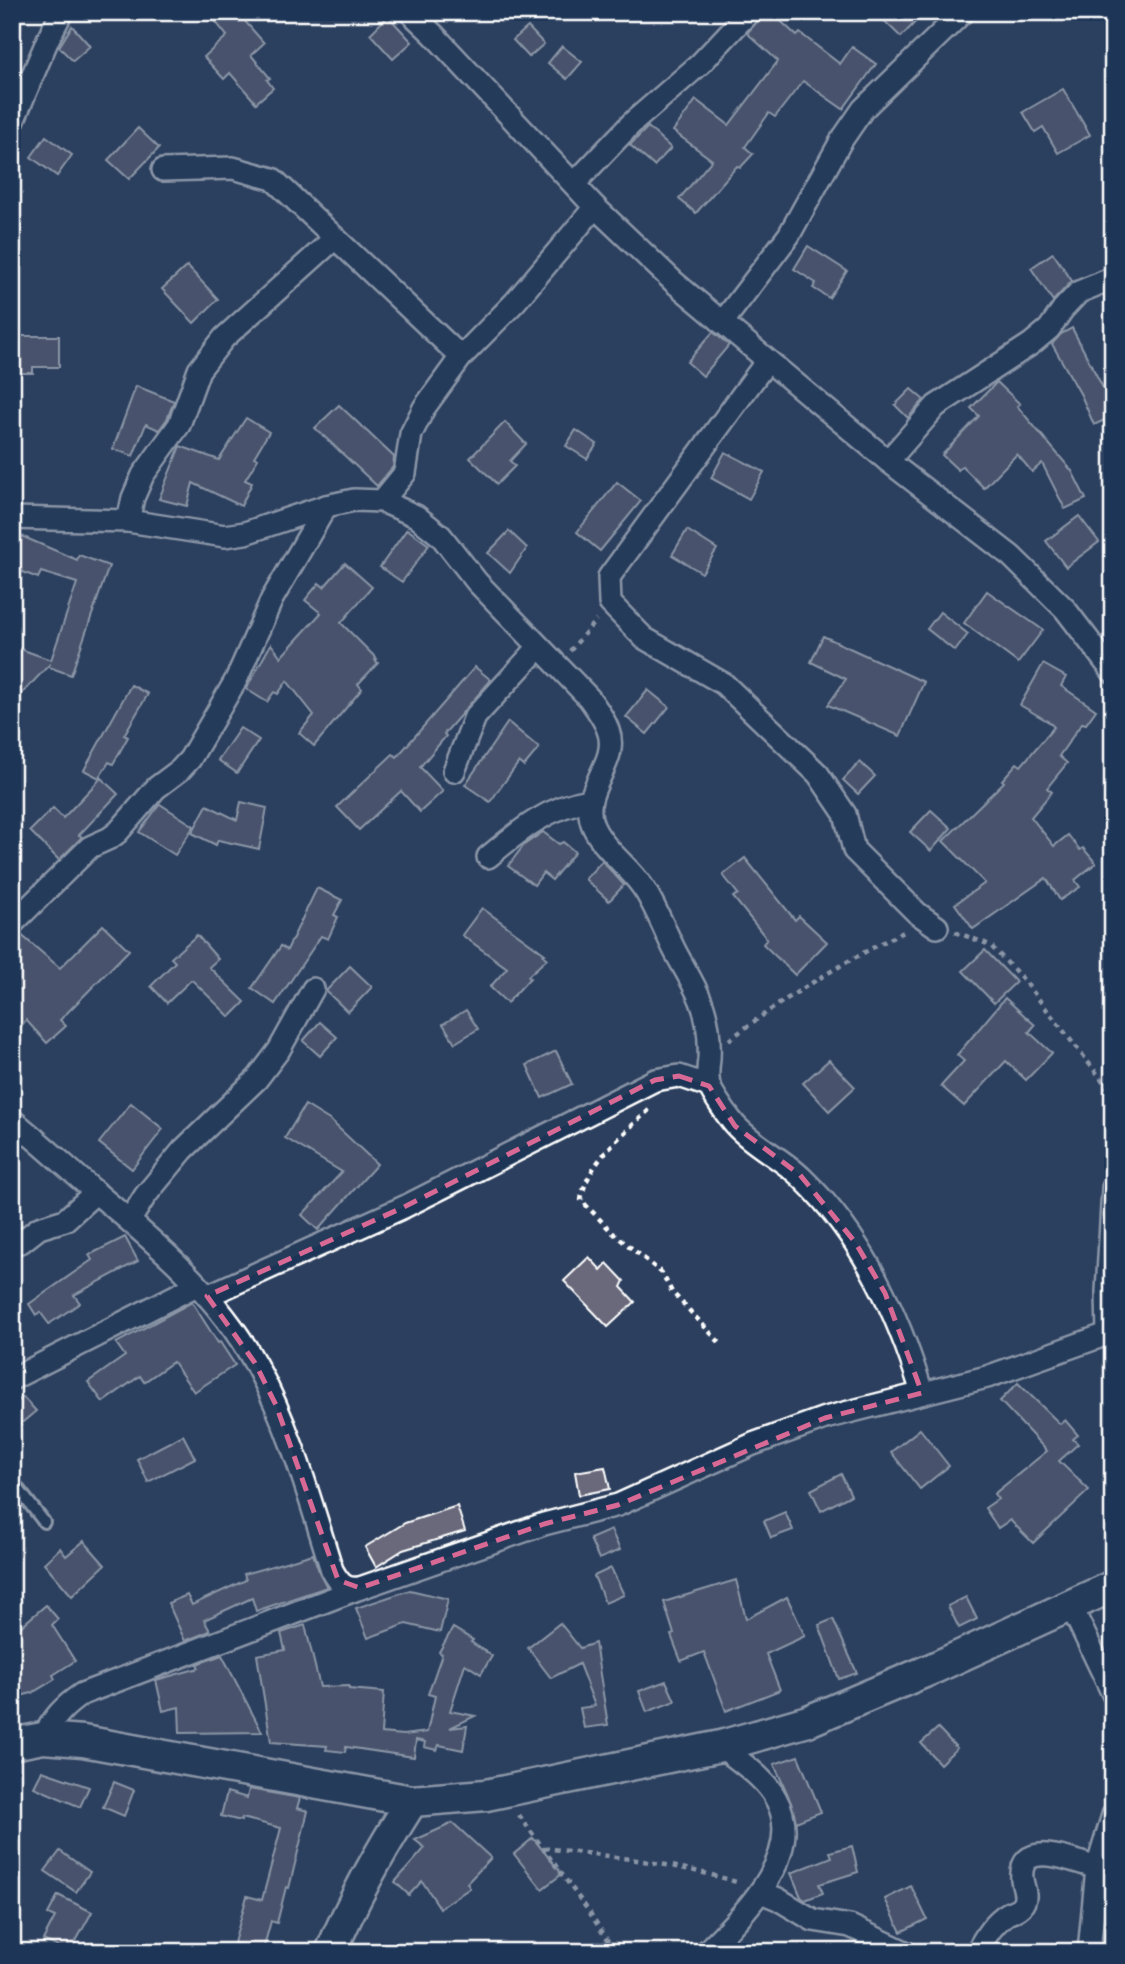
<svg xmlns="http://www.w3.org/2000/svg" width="1125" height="1964" viewBox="0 0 1125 1964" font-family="Mynerve,sans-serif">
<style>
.building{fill:#6a697c;stroke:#fff;stroke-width:2}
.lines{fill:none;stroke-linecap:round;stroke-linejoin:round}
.lane-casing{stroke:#fff;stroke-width:16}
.street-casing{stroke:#fff;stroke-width:26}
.secondary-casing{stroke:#fff;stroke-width:35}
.path{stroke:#fff;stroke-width:4.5;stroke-dasharray:5 5;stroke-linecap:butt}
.lane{stroke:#1d3557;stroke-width:10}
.street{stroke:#1d3557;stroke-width:21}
.secondary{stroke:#1d3557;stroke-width:30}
.marked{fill:none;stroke:#d76994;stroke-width:5;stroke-dasharray:14 9;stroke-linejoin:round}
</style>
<rect width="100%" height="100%" fill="#2c3f5e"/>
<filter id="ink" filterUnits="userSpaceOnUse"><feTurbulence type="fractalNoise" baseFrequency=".0143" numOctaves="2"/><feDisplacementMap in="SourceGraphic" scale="14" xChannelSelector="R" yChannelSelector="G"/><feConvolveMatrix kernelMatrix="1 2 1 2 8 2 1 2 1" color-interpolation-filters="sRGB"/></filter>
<g filter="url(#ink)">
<g class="building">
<path d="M208 12H237L264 43 251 55 270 78 267 80 273 88 256 103 230 73 224 79 204 57 227 36Z"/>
<path d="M762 12H771L797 36 800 33 840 64 852 47 876 64 843 109 803 81 775 117 769 113 745 147 753 154 740 168 737 166 696 213 679 199 712 160 673 131 696 100 729 125 778 61 747 33 759 20Z"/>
<path d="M875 12H925L901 37Z"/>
<path d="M388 16 412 42 393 59 370 34Z"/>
<path d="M72 26 90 46 73 61 59 47Z"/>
<path d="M528 27 544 44 529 57 513 40Z"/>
<path d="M562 46 582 62 567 79 548 63Z"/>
<path d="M1063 89 1090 135 1058 153 1043 127 1035 132 1023 112Z"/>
<path d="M648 127 671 148 654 166 630 145Z"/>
<path d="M138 128 159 148 129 179 108 160Z"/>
<path d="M46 136 72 155 57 176 31 157Z"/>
<path d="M808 246 847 271 829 298 813 288 816 283 794 269Z"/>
<path d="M1053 253 1072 281 1053 301 1031 268Z"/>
<path d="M187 266 218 299 194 323 162 289Z"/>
<path d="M1072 328 1113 407V416L1094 425 1081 395 1052 344 1061 334Z"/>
<path d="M713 332 729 345 703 376 687 362Z"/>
<path d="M12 336H59V367H33V373H12Z"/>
<path d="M997 382 1020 404 1017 406 1072 471 1086 499 1065 509 1042 463 1032 472 1017 454 984 488 962 466 958 470 942 455 979 416 971 408Z"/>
<path d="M136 386 174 401 167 419 159 430 146 424 133 456 113 449Z"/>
<path d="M911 389 924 400 908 418 895 405Z"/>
<path d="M339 405 394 457 393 467 377 486 315 428Z"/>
<path d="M246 418 269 432 254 457 258 459 245 480 252 483 241 506 193 483 187 506 159 499 180 446 219 460Z"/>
<path d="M505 422 526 444 510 461 515 466 497 484 470 458Z"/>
<path d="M576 430 597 444 587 459 566 446Z"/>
<path d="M725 452 764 472 749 499 711 478Z"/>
<path d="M617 482 641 501 600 551 577 532Z"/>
<path d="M1079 516 1099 542 1066 567 1046 541Z"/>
<path d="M407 529 429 545 402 582 380 567Z"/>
<path d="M687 530 717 549 702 573 672 555Z"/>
<path d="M509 531 527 548 510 573 488 553Z"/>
<path d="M12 532 77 560 79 555 109 566 71 675 49 667V665L12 704V646L51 660 77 583 41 572 38 578 12 568Z"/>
<path d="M345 563 372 587 341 623 377 659 375 660 378 663 358 684 362 689 314 746 299 733 314 715 287 681 278 694 274 692 267 702 246 689 271 644 281 657 321 613 305 600 319 583 324 587Z"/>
<path d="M987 591 1043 630 1018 663 964 623Z"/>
<path d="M940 612 968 634 955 651 927 629Z"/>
<path d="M823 636 924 682 900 736 828 705 846 679 811 662Z"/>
<path d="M1043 664 1066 677 1061 686 1096 710 1086 724 1082 723 1059 756 1067 763 1047 788 1052 792 1031 817 1054 846 1068 835 1080 850 1083 848 1096 863 1075 880 1080 887 1060 900 1046 878 973 929 955 904 985 883 943 841 1004 782 1002 780 1017 763 1021 766 1054 727 1049 722 1020 705Z"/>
<path d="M475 667 491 680 444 734 446 736 420 767 443 791 420 812 401 791 359 830 337 807 393 754 397 757Z"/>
<path d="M131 685 148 694 124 735 128 737 113 764 109 762 99 778 84 770Z"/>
<path d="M648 690 669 707 647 734 626 717Z"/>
<path d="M508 722 539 748 524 766 519 762 490 802 465 785Z"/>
<path d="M240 728 259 740 237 773 218 760Z"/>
<path d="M860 762 875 776 858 794 843 780Z"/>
<path d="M101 778 118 794 79 835 82 837 59 860 30 831 53 808 63 818Z"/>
<path d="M241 802 267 808 259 849 218 840 216 845 192 833 207 805 237 820Z"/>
<path d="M160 804 194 826 175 855 139 832Z"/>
<path d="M931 810 951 828 931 851 910 832Z"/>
<path d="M543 832 559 844 563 842 575 852 552 880 543 873 534 885 508 866 524 845Z"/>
<path d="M745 858 795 920 799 916 827 942 795 975 763 944 767 939 733 897 738 894 723 875Z"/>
<path d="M602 861 624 885 609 901 585 879Z"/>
<path d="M317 888 342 900 334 915 338 917 328 939 321 936 275 1004 252 988 281 946 287 950Z"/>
<path d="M482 908 545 954 543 955 547 959 528 976 530 978 507 1003 490 987 507 968 462 935Z"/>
<path d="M103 925 129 950 60 1020 66 1026 47 1043 26 1020 12 1038V937L20 934 60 968Z"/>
<path d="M197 935 218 959 209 967 245 1002 230 1017 193 981 191 980 167 1003 151 986 175 962 171 958Z"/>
<path d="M985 950 1016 982 994 1003 963 971Z"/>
<path d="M350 966 372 987 348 1012 326 991Z"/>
<path d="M1005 998 1035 1025 1029 1032 1052 1053 1026 1080 1006 1061 964 1106 941 1086 964 1061 957 1055Z"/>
<path d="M466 1010 478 1029 455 1043 443 1024Z"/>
<path d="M320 1022 337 1037 320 1056 303 1041Z"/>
<path d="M556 1051 572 1084 542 1098 527 1065Z"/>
<path d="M829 1060 855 1087 829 1111 803 1083Z"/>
<path d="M131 1103 163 1129 132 1169 99 1143Z"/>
<path d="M305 1105 331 1121 377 1164 318 1230 302 1215 342 1172 285 1138Z"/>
<path d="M125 1237 138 1261 74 1295 80 1303 49 1324 40 1312 36 1315 29 1304 92 1260 89 1255Z"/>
<path d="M589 1257 601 1270 607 1263 624 1281 621 1287 635 1302 608 1327 564 1281Z"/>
<path d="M192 1302 218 1343 220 1342 235 1365 194 1392 173 1362 144 1382 140 1376 103 1402 88 1382 125 1356 116 1343Z"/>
<path d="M1018 1383 1060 1424 1065 1420 1078 1435 1073 1439 1078 1444 1059 1461 1089 1490 1033 1543 1010 1520 998 1528 985 1508 998 1499 994 1494 1047 1451 1000 1401Z"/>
<path d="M23 1397 36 1411 12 1431V1406Z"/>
<path d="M920 1429 949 1466 920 1489 891 1452Z"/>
<path d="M183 1435 195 1458 148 1482 137 1459Z"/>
<path d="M605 1467 610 1489 579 1495 575 1472Z"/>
<path d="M841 1474 851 1495 821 1511 811 1490Z"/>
<path d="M457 1506 465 1531 403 1550 376 1567 365 1547 405 1523Z"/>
<path d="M785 1512 793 1530 771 1538 764 1521Z"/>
<path d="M611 1530 620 1550 599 1559 590 1539Z"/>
<path d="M84 1541 105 1565 72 1596 44 1563 60 1548 66 1556Z"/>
<path d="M313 1554 320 1574 327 1587 256 1611 252 1598 204 1620 210 1631 185 1641 168 1603 187 1595 192 1605 246 1580 244 1574Z"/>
<path d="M611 1568 624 1595 605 1603 594 1576Z"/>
<path d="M736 1580 746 1619 787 1597 805 1636 766 1654 780 1690 726 1711 704 1652 681 1661 671 1635 674 1634 664 1602Z"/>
<path d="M410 1590 448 1599 440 1632 406 1624 368 1638 356 1608Z"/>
<path d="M966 1597 977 1619 959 1628 948 1606Z"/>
<path d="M46 1605 58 1619 52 1625 75 1661 53 1675 55 1679 32 1693 12 1698V1634Z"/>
<path d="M833 1619 857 1673 839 1679 819 1625Z"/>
<path d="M560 1623 580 1648 595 1643 608 1725 584 1728 580 1708 595 1706 579 1664 551 1678 528 1648Z"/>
<path d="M305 1625 320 1687 349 1686V1689L384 1692 381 1733 404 1735 427 1732 435 1696 428 1694 442 1654 439 1652 453 1628 473 1640 471 1642 492 1656 481 1674 465 1664 450 1711 475 1716 450 1728 467 1726 463 1750 439 1745 437 1750 424 1747 425 1742 416 1740 414 1757 346 1747 345 1752 326 1750 327 1746 271 1742 257 1655 285 1650 281 1633Z"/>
<path d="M222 1655 262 1732 180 1733 179 1707 163 1711 156 1680 199 1668 197 1664Z"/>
<path d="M666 1681 675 1701 647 1712 639 1691Z"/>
<path d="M938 1728 957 1748 940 1764 921 1743Z"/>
<path d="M798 1756 821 1812 796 1822 788 1795 774 1764Z"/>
<path d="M42 1771 89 1787 80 1807 34 1787Z"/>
<path d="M114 1782 134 1790 124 1816 103 1807Z"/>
<path d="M249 1789 300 1798 297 1808 308 1811 289 1888 286 1887 277 1923 271 1921 263 1950 234 1943 247 1896 262 1900 281 1828 242 1818 241 1821 221 1816 227 1792 247 1798Z"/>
<path d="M453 1823 491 1858 467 1883 470 1888 440 1908 422 1881 409 1895 395 1882 425 1848 415 1840Z"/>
<path d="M533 1838 562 1874 542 1889 514 1854Z"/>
<path d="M852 1846 858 1872 819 1884 823 1893 805 1900 801 1897 791 1873 832 1857 830 1852Z"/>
<path d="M60 1851 90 1872 76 1892 45 1871Z"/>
<path d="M911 1886 927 1919 901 1932 885 1899Z"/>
<path d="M58 1895 92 1912 70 1952 43 1940 55 1917 48 1914Z"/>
</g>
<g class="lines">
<g class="lane-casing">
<path id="lane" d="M12 1481 44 1522"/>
</g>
<g class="street-casing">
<g id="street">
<path d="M410 12 434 35 595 207 674 282 888 461 1011 556 1065 609 1113 672"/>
<path d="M12 124 48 39 62 12"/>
<path d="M163 170 233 168 273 179 461 357"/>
<path d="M574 184 632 123 700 64 749 12"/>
<path d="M722 323 789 235 841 141 863 109 963 12"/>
<path d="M767 361 609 577 610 603 644 638 724 684 818 774 845 814 854 850 917 913 937 927"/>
<path d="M888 461 936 406 1031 344 1049 329 1063 309 1079 292 1113 278"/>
<path d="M382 501 405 473 411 434 424 408 461 357 515 302 595 207"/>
<path d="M12 518 128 521 225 536 245 533 326 506 354 500 382 501 416 516 441 536 477 582 589 698C596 708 604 718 608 730 621 763 578 790 593 826 604 851 632 868 646 892 657 910 665 931 674 949 683 967 694 983 701 1001 708 1019 710 1040 709 1059 708 1067 707 1077 709 1085 712 1094 729 1118 735 1125 754 1146 782 1158 802 1178 863 1237 898 1314 922 1393"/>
<path d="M128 521 133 498 143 475 179 425 199 370 224 338 335 238"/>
<path d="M454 771 475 717 539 647"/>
<path d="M488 857C519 831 549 806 590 800"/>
<path d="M12 924 90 847 110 838 118 832 156 788 180 770 190 759 236 680 272 599 326 506"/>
<path d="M12 1120C40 1142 66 1167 93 1190 154 1241 218 1294 256 1365 291 1429 310 1500 332 1570 339 1583 345 1590 360 1588L544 1524 618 1505 753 1444 825 1418 987 1377 1113 1332"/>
<path d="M130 1220 145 1196 183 1150 257 1079 279 1050 313 989"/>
<path d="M21 1242 39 1228 65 1220 96 1192"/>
<path d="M207 1296 404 1207 655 1080 679 1076 709 1086"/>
<path d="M1108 1334 1107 1292 1113 1188"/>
<path d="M12 1379 197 1285"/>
<path d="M1070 1604 1113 1694"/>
<path d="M43 1738C53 1718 64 1706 82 1694L360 1588"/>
<path d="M761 1892 778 1899 813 1920 850 1926 905 1952"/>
<path d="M706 1952C741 1916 807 1855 776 1799 765 1777 739 1762 721 1746"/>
<path d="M977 1952C983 1940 992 1925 1003 1917 1008 1912 1017 1911 1021 1906 1029 1897 1023 1888 1022 1879 1018 1836 1076 1862 1097 1868"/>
<path d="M1089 1952 1097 1868 1113 1815"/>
</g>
</g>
<g class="secondary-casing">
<g id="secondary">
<path d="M12 1744 43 1738 83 1741 412 1801 486 1795 721 1746 808 1721 934 1668 1113 1586"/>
<path d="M331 1952C354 1897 380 1851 412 1801"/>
</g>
</g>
<g class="path">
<path d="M570 651 596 620"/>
<path d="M955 932 990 945 1022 978 1113 1094"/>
<path d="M729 1040C784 998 844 961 906 931"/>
<path d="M649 1110C622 1135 587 1163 581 1200L613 1233 662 1273 672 1292 721 1344"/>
<path d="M519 1815 590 1913 615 1952"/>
<path d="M544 1848C608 1856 678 1863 739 1883"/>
</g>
<use href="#lane" class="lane"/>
<use href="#street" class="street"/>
<use href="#secondary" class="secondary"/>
</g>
</g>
<path d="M0 0H1125V1964H0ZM679 1076 709 1086 735 1126 800 1175 855 1242 885 1293 922 1393 825 1418 618 1505 544 1524 360 1588 338 1580 276 1405 255 1363 207 1296 404 1207 655 1080Z" fill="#2c3f5e" fill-opacity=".55" fill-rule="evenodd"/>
<path class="marked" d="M679 1076 709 1086 735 1126 800 1175 855 1242 885 1293 922 1393 825 1418 618 1505 544 1524 360 1588 338 1580 276 1405 255 1363 207 1296 404 1207 655 1080Z"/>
<rect width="1125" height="1964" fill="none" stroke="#1d3557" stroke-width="42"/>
<rect x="21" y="21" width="1083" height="1922" fill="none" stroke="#fff" stroke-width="2.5" filter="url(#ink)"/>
</svg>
